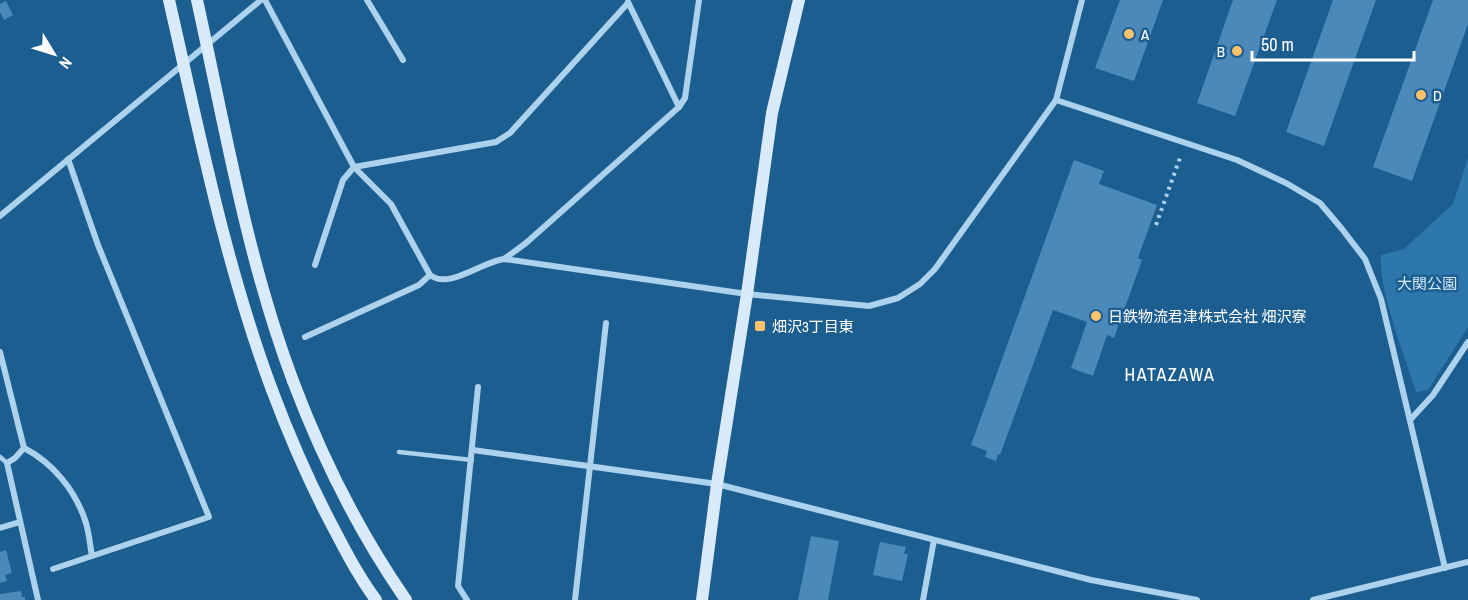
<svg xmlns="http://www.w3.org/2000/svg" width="1468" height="600" viewBox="0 0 1468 600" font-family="'Archivo Narrow','Noto Sans JP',sans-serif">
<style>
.green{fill:#2d77ac}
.building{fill:#4a89b9}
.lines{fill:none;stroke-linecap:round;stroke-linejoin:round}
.path{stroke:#acd2ee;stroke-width:4;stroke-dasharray:3 4.5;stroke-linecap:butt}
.lane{stroke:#acd2ee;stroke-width:4.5}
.street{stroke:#acd2ee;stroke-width:6}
.secondary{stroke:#d9ebfa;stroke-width:12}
.secondary-bridge{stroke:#d9ebfa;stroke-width:12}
.poi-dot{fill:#fdc06b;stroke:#1d5e90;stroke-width:2}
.labels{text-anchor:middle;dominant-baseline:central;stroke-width:5;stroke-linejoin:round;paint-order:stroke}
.poi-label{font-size:15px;fill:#fff;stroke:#1d5e90;text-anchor:start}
.park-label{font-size:15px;fill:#d2e9fa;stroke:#1d5e90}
.quarter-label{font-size:18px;letter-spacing:1.5px;fill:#fff;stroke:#1d5e90}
</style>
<rect width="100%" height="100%" fill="#1d5e90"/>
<path class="green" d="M1468 158V327L1428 390 1416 392C1405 357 1378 289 1381 255L1404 249 1453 204Z"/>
<g class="building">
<path d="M1120 0H1163L1134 81 1095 68Z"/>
<path d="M1233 0H1277L1235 116 1197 103Z"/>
<path d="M1333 0H1376L1324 146 1286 132Z"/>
<path d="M1433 0H1468V24L1412 181 1373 167Z"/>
<path d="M6 1 13 15 4 20 0 12V4Z"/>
<path d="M1074 160 1104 171 1099 184 1157 205 1138 258 1142 260 1114 338 1107 335 1093 376 1071 368 1087 322 1053 310 1000 455 998 454 996 461 985 457 987 451 971 445Z"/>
<path d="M811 536 839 541 828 600H798Z"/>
<path d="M880 542 906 547 904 554H908L902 581 873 575Z"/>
<path d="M6 550 12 573 5 575 7 581 0 583V552Z"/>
<path d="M21 591 22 597H25V600H0V594Z"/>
</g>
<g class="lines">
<path class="path" d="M1156 225 1181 155"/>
<g class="lane">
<path d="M399 452 472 460"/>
<path d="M0 457 7 463"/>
</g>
<g class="street">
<path d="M265 0 354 167 391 204 430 275C449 290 481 262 504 259L747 294 869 306 898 298 920 284 935 269 1056 100 1082 0"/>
<path d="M367 0 403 60"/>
<path d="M628 2 679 107"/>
<path d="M1056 100 1237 160 1286 183 1320 203 1342 229 1365 259 1381 299 1445 568"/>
<path d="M0 216 261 0"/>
<path d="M504 259 526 243 679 107 685 98 699 0"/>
<path d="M315 265 343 180 354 167 496 142 510 133 628 3"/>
<path d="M305 337 419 285 430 275"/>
<path d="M0 352 24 448 15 458 7 463 38 600"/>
<path d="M1410 420 1433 395 1468 342"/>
<path d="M24 448C53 463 76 491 86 523 89 533 90 545 92 556"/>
<path d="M473 450 717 484 1091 580 1197 600"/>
<path d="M0 528 20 522"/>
<path d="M53 569 209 517 98 245 68 159"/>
<path d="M467 600 458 586 478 387"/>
<path d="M575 600 606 323"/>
<path d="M923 600 934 540"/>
<path d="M1313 600 1468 562"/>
</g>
<g class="secondary">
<path d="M293 381C322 458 359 532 406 600"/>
<path d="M272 390C290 438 310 484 334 529 347 554 359 577 376 600"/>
<path d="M702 600 717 484 747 294 772 113 799 0"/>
</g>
<g class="secondary-bridge">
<path d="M169 0C199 131 225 264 272 390"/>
<path d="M197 0C225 127 247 259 293 381"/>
</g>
</g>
<g class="poi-dot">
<circle cx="1129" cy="34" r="6"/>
<circle cx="1237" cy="51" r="6"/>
<circle cx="1421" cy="95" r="6"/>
<circle cx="1096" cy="316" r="6"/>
<rect x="754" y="320" width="12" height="12" rx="3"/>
</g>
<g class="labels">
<g class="poi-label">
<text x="1141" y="34">A</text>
<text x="1225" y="51" text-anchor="end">B</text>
<text x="1433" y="95">D</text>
<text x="1108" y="316">日鉄物流君津株式会社 畑沢寮</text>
<text x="772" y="326">畑沢3丁目東</text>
</g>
<g class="park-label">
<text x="1427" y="283">大関公園</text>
</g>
<g class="quarter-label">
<text x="1170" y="374">HATAZAWA</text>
</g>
</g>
<g transform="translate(54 54) rotate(128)" stroke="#1d5e90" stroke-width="4.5" paint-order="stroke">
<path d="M0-4.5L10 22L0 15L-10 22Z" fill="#ffffff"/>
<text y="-9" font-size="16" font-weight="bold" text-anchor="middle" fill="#ffffff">N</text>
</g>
<path d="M1252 51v9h162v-9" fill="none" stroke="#ffffff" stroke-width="3"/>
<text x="1261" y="51" font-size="18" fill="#ffffff" stroke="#1d5e90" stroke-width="4.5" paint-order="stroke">50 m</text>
</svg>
